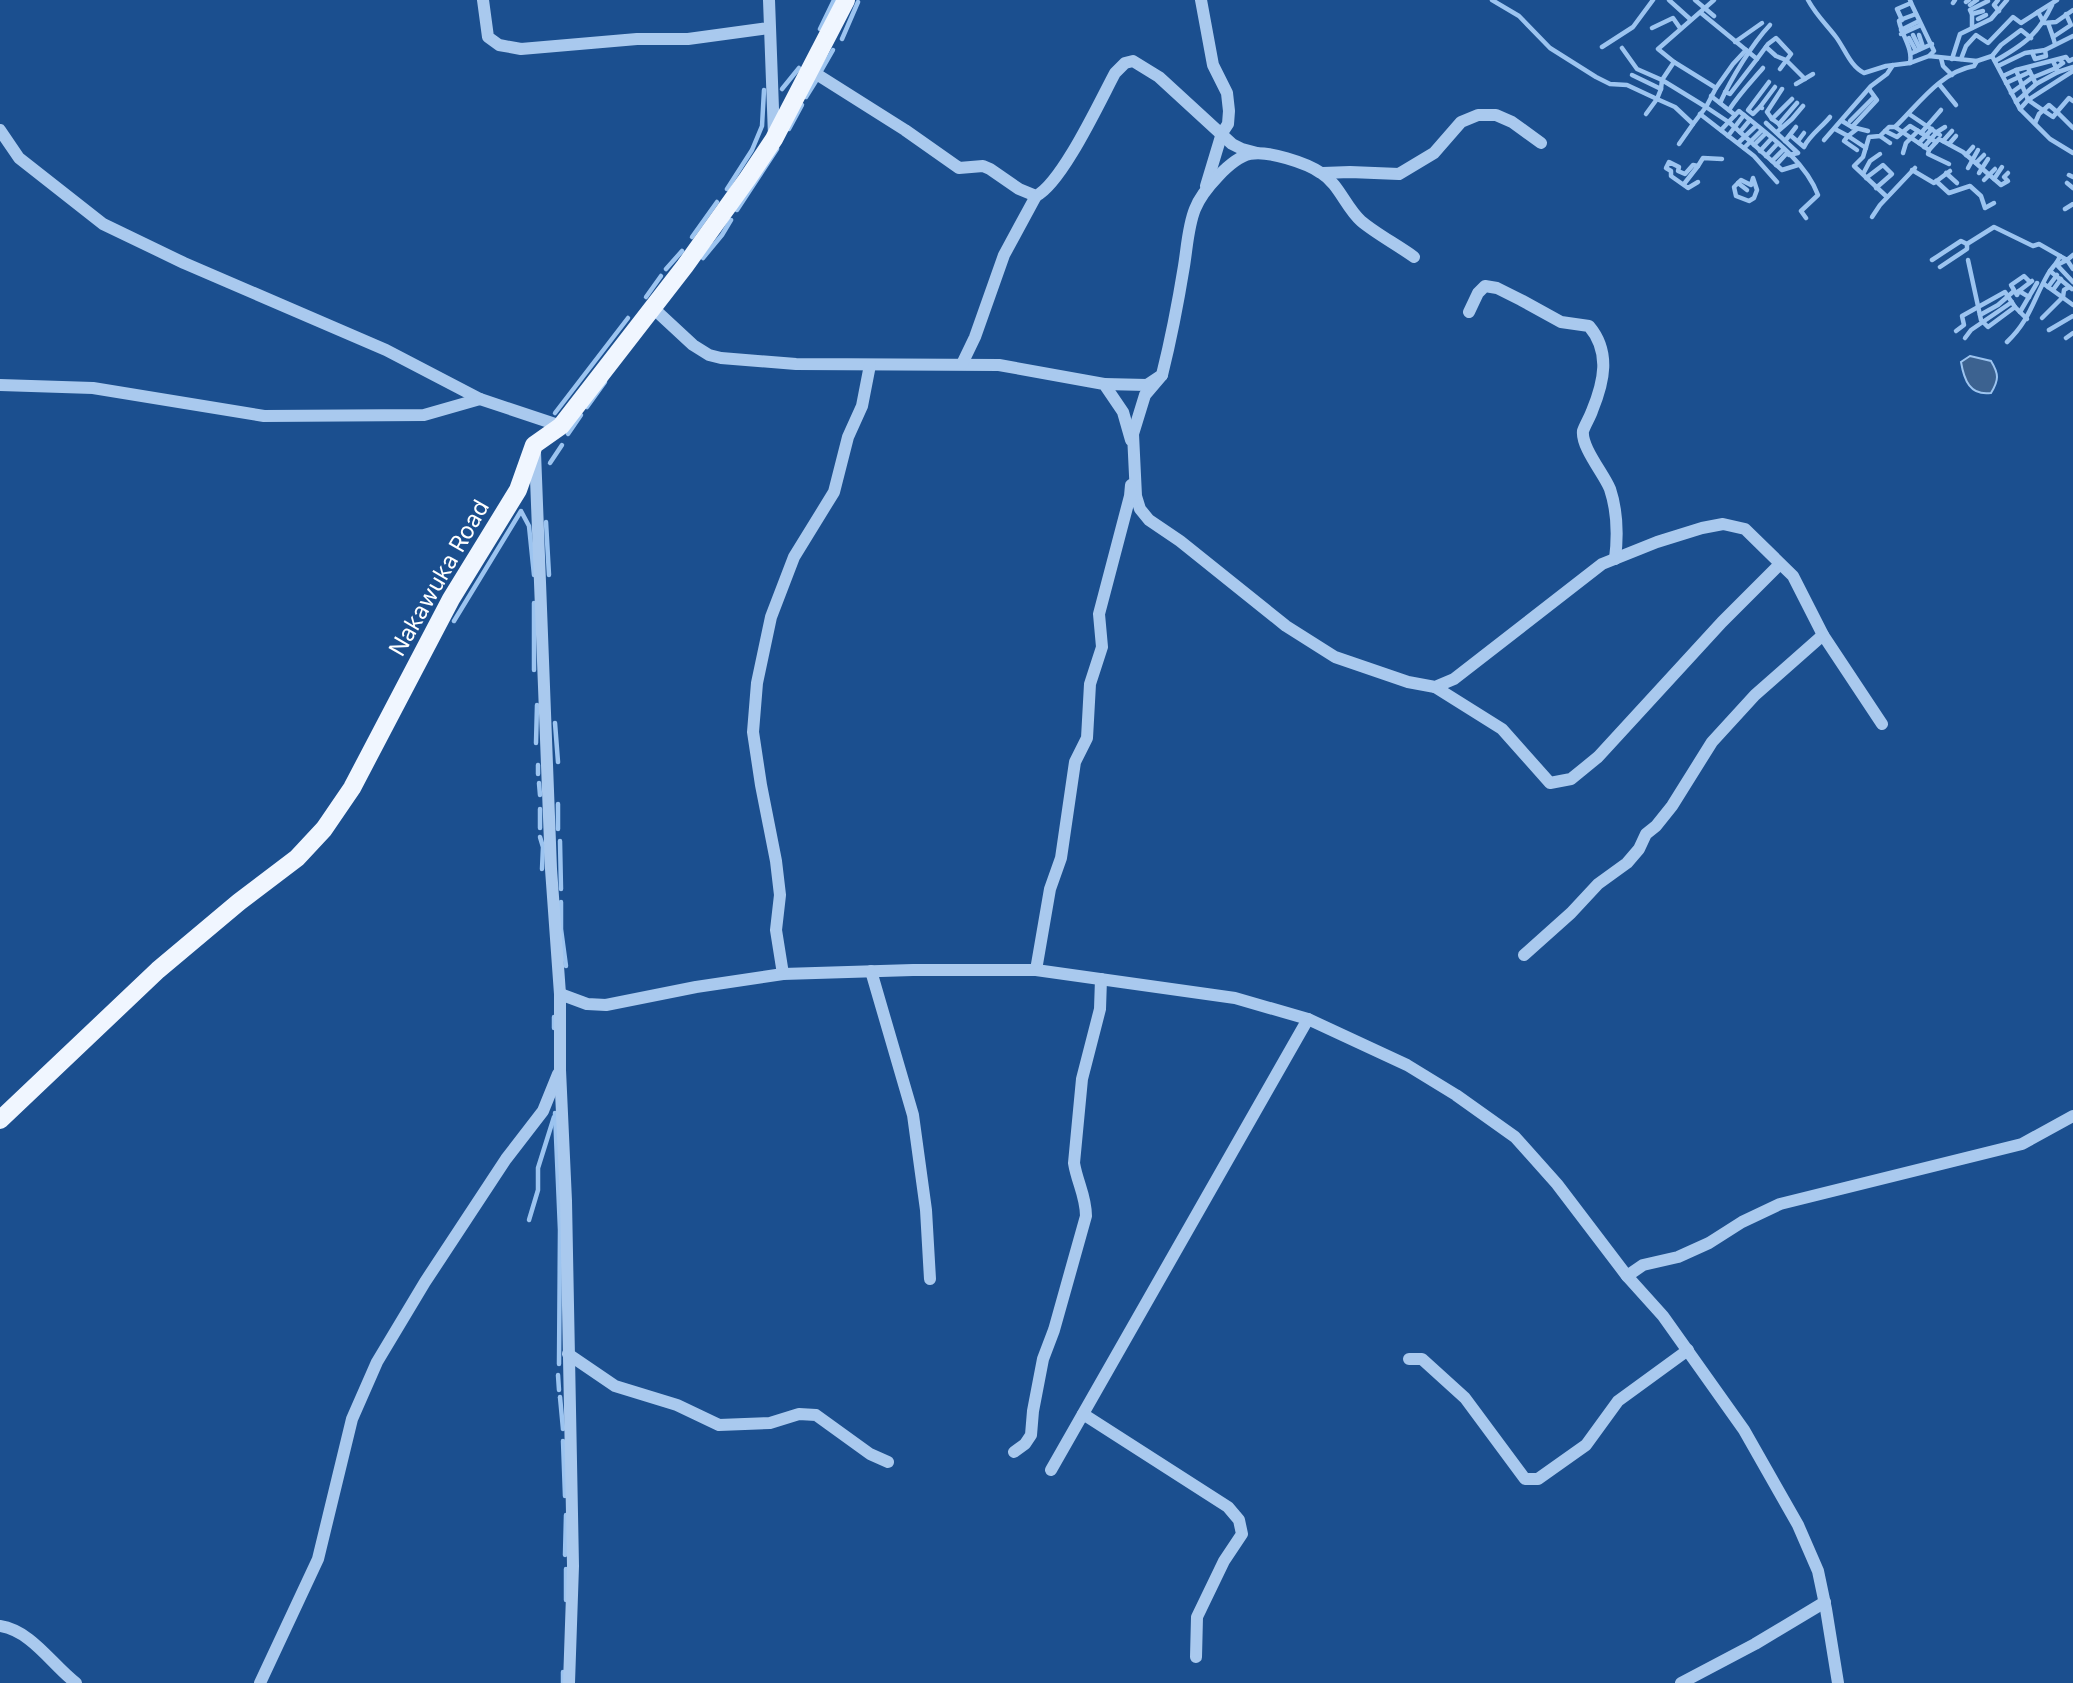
<svg xmlns="http://www.w3.org/2000/svg" width="2073" height="1683" viewBox="0 0 2073 1683" font-family="Inter,sans-serif">
<style>
.water{fill:#3c6290;stroke:#9cc4f0;stroke-width:2}
.lines{fill:none;stroke-linecap:round;stroke-linejoin:round}
.stream{stroke:#9cc4f0;stroke-width:4.5}
.minor{stroke:#a9c9ee;stroke-width:12}
.major{stroke:#f0f6ff;stroke-width:18}
.labels{text-anchor:middle;dominant-baseline:central;stroke-width:5;stroke-linejoin:round;paint-order:stroke}
.street-label{font-size:23px;fill:#fff;stroke:#1b4f8f}
</style>
<rect width="100%" height="100%" fill="#1b4f8f"/>
<path class="water" d="M1970 356 1991 361C1999 374 1999 380 1991 393 1970 396 1964 380 1961 362Z"/>
<g class="lines">
<g class="stream">
<path d="M1492 0 1519 16 1550 48 1596 77 1610 84 1627 85 1657 99 1661 89"/>
<path d="M1669 0 1690 19"/>
<path d="M1695 0 1714 16"/>
<path d="M1808 0C1816 15 1826 24 1836 37 1845 49 1850 66 1864 73L1886 66 1910 63 1929 56 1977 61 1992 56 2020 109 2050 139 2073 153"/>
<path d="M1910 0 1911 3 1897 9 1902 20 1899 21C1902 36 1913 48 1910 63"/>
<path d="M1998 0 1994 5 1999 11"/>
<path d="M2057 0 2038 12 2044 23 2056 22 2073 10"/>
<path d="M1966 2 1969 0"/>
<path d="M1911 3 1934 51 1930 55"/>
<path d="M1953 3 1955 0"/>
<path d="M1970 5 1977 0"/>
<path d="M1701 13 1757 59 1768 44 1776 38 1791 54 1780 69"/>
<path d="M1972 14 1970 10 1988 1"/>
<path d="M1978 19 1986 15"/>
<path d="M1900 20 1916 14"/>
<path d="M2048 23 2053 37"/>
<path d="M1652 28 1673 18 1680 28"/>
<path d="M1972 28V14L1983 11"/>
<path d="M820 29 834 0"/>
<path d="M1901 30 1919 21"/>
<path d="M1901 34 1921 25"/>
<path d="M1913 35 1920 49"/>
<path d="M1919 35 1923 47"/>
<path d="M1909 38 1916 51"/>
<path d="M842 39 858 2"/>
<path d="M1735 42 1762 23"/>
<path d="M2055 44 2053 37 2071 25 2066 14"/>
<path d="M1602 47 1633 27 1653 0"/>
<path d="M1766 47 1776 56 1786 60 1805 79"/>
<path d="M1622 48 1637 69 1662 80 1674 62 1658 49 1714 0"/>
<path d="M2032 52 2035 59 2046 56 2045 50"/>
<path d="M1912 53 1932 44"/>
<path d="M1992 56 2001 45 2021 30 2031 38"/>
<path d="M1941 58 1943 66 1952 75"/>
<path d="M1952 59 1960 34 1991 19 2007 0"/>
<path d="M1961 59 1966 46 1976 35 1988 43 2013 17 2021 23 2038 12"/>
<path d="M1995 61C2023 45 2038 35 2052 5"/>
<path d="M2053 61 2058 72 2073 67"/>
<path d="M1674 62 1716 88 1706 107 1730 123 1782 170 1798 165"/>
<path d="M1998 66 2025 53 2045 50 2073 36"/>
<path d="M2028 68 2036 84 2058 72"/>
<path d="M2016 70 2028 100 2053 117 2057 112 2073 128"/>
<path d="M821 71 833 50"/>
<path d="M1632 75 1661 89 1662 80 1706 107 1693 124"/>
<path d="M2003 76 2016 70 2066 57 2069 61 2073 59"/>
<path d="M2034 77 2056 68 2063 63 2060 60"/>
<path d="M2006 83 2030 72"/>
<path d="M1796 84 1813 74"/>
<path d="M1939 84 1956 105"/>
<path d="M1716 88 1733 64 1746 50"/>
<path d="M782 89 799 68"/>
<path d="M1725 92 1730 94 1757 59"/>
<path d="M2011 93 2033 77"/>
<path d="M1711 96 1735 115"/>
<path d="M806 97 816 81"/>
<path d="M2016 102 2036 84"/>
<path d="M1720 103C1731 79 1752 44 1770 25"/>
<path d="M1760 107 1753 114 1748 110 1769 82"/>
<path d="M1762 108 1760 107 1775 87"/>
<path d="M2020 109 2028 100 2073 71"/>
<path d="M1729 110C1739 94 1751 82 1763 68"/>
<path d="M1646 114 1657 99 1675 107 1693 124 1679 144"/>
<path d="M1700 114 1754 156 1777 182"/>
<path d="M1909 114 1940 135"/>
<path d="M1772 119 1767 112 1782 89"/>
<path d="M1842 121 1852 127 1868 131"/>
<path d="M1850 121 1874 97"/>
<path d="M1766 123 1798 153 1789 155"/>
<path d="M2035 123 2039 114 2049 105 2057 112 2069 98 2073 101"/>
<path d="M1779 124 1772 119 1792 99"/>
<path d="M1780 126 1779 124 1797 103"/>
<path d="M1852 127 1877 100 1869 89"/>
<path d="M1895 127 1929 150 1928 154 1949 164"/>
<path d="M789 129 802 105"/>
<path d="M1835 129 1848 136 1857 129"/>
<path d="M1721 130 1739 111C1767 134 1805 160 1818 195L1801 211 1806 218"/>
<path d="M1885 131 1897 137 1910 126 1936 142"/>
<path d="M1740 132 1750 120"/>
<path d="M1777 132 1792 119 1803 106"/>
<path d="M1921 133 1941 110"/>
<path d="M1790 135 1804 147C1809 136 1822 127 1830 117"/>
<path d="M1728 136 1744 115"/>
<path d="M1848 136 1866 148"/>
<path d="M1848 136 1844 141 1857 150"/>
<path d="M1880 136 1890 143"/>
<path d="M1824 140 1871 86 1887 74 1893 65"/>
<path d="M1785 141 1796 127"/>
<path d="M1798 141 1804 133"/>
<path d="M1943 141 1952 131"/>
<path d="M1738 143 1756 126"/>
<path d="M1919 143 1932 129"/>
<path d="M1949 144 1956 136"/>
<path d="M1754 145 1765 134"/>
<path d="M1924 147 1937 132 1945 127"/>
<path d="M1744 148 1761 131"/>
<path d="M1929 150 1939 139 1963 152 2001 185 2008 181 2004 177 2008 173"/>
<path d="M1760 151 1771 139"/>
<path d="M1903 153 1906 143 1918 131"/>
<path d="M1966 155 1973 147"/>
<path d="M1766 156 1777 144"/>
<path d="M1772 161 1783 150"/>
<path d="M1976 163 1984 155"/>
<path d="M1776 165 1787 153"/>
<path d="M1968 168 1978 150"/>
<path d="M1912 170 1934 183 1950 171"/>
<path d="M1946 173 1957 183"/>
<path d="M1979 173 1988 159"/>
<path d="M1863 174 1870 161 1880 154"/>
<path d="M2069 175 2073 177"/>
<path d="M1753 178 1757 190 1754 198 1749 201 1736 196 1734 187 1741 180 1751 185Z"/>
<path d="M1866 178 1883 165 1892 174 1876 188"/>
<path d="M1994 179 2002 167"/>
<path d="M1984 180 1995 169"/>
<path d="M1936 181 1949 193 1970 186 1981 196 1985 208 1994 203"/>
<path d="M1698 182 1688 188 1671 176V171L1666 168 1669 162 1679 167 1678 171 1685 174 1693 165 1698 166 1703 158 1722 159"/>
<path d="M1738 183 1747 190"/>
<path d="M2067 183 2073 188"/>
<path d="M1684 184 1698 166"/>
<path d="M727 189 752 150 762 126 764 90"/>
<path d="M1887 197 1854 166 1863 157 1869 137 1880 136 1889 127H1895C1918 105 1940 72 1974 66L1977 61"/>
<path d="M2065 209 2073 204"/>
<path d="M737 210 777 149"/>
<path d="M1872 217 1880 205 1915 168"/>
<path d="M692 237 717 202"/>
<path d="M703 258 722 235 731 220"/>
<path d="M1932 260 1961 241 1967 244 1994 227 2033 246 2039 244 2067 260 2073 255"/>
<path d="M1968 260 1981 320 1988 327 2015 307 2027 319"/>
<path d="M1940 267 1967 249V244"/>
<path d="M666 269 682 251"/>
<path d="M2073 269 2067 260 2057 265 2073 282"/>
<path d="M2050 271 2072 289"/>
<path d="M2044 284 2073 305"/>
<path d="M2048 287 2057 275"/>
<path d="M2053 290 2061 279"/>
<path d="M2019 291 2017 295 2011 285 2024 276 2030 282"/>
<path d="M646 297 661 276"/>
<path d="M2029 297 2019 291 2032 281"/>
<path d="M2020 312 2037 283"/>
<path d="M1980 315 1998 305 2014 291"/>
<path d="M2042 318 2063 297 2064 290 2069 287"/>
<path d="M2049 330 2073 316"/>
<path d="M1956 331 1964 325 1962 316 2005 292 2015 307"/>
<path d="M1965 338 1971 330 2012 302"/>
<path d="M2066 338 2073 333"/>
<path d="M2007 342C2030 320 2033 300 2048 274 2052 267 2057 264 2060 256"/>
<path d="M587 407 605 382"/>
<path d="M555 413 628 318"/>
<path d="M568 434 581 415"/>
<path d="M550 463 562 445"/>
<path d="M546 522 549 575"/>
<path d="M454 621 521 511 529 526 534 575"/>
<path d="M534 670V603"/>
<path d="M555 723 558 762"/>
<path d="M536 743 537 705"/>
<path d="M538 765V774"/>
<path d="M539 783 540 795"/>
<path d="M558 804V829"/>
<path d="M540 828V809"/>
<path d="M540 837 543 847 542 869"/>
<path d="M560 841 561 889"/>
<path d="M561 902V929L566 966"/>
<path d="M554 1017V1028"/>
<path d="M555 1113 560 1230 559 1364"/>
<path d="M529 1220 538 1190V1168L554 1117"/>
<path d="M558 1375 559 1390"/>
<path d="M560 1397 563 1429"/>
<path d="M563 1441 565 1496"/>
<path d="M565 1555 566 1515"/>
<path d="M566 1569V1600"/>
<path d="M563 1683V1672"/>
</g>
<g class="minor">
<path d="M483 0 488 37 499 45 521 49 637 39H688L769 28"/>
<path d="M769 0 774 136"/>
<path d="M1201 0 1213 65 1227 93 1229 111 1228 124 1222 133 1206 186"/>
<path d="M810 70 905 130 959 168 983 166 990 169 1019 189 1036 196C1062 183 1100 101 1115 73L1125 63 1133 61 1159 77 1232 144 1242 149 1257 153"/>
<path d="M0 130 19 158 103 224 184 263 386 350 480 399 561 426"/>
<path d="M1323 173 1350 172 1399 174 1434 153 1461 122 1478 115H1496L1512 122 1541 143"/>
<path d="M652 307 693 345 709 355 721 358 796 364 999 365 1104 384 1123 412 1131 440"/>
<path d="M1469 312 1478 293 1485 286 1497 288 1521 300 1561 322 1589 326C1611 352 1604 382 1592 411 1590 417 1585 425 1583 431 1581 447 1604 474 1610 489 1618 513 1618 535 1615 559"/>
<path d="M962 364 975 337 1004 255 1036 196"/>
<path d="M1162 375 1145 395 1133 434 1136 496 1140 509 1149 520 1180 541 1286 626 1335 657 1408 682 1435 687 1454 679 1602 564 1657 542 1702 528 1723 524 1745 529 1793 576 1823 635 1882 724"/>
<path d="M1104 384 1147 385 1162 375C1171 339 1178 303 1184 266 1187 248 1188 226 1195 209 1202 191 1231 158 1250 154 1267 150 1307 163 1321 173 1339 184 1346 208 1361 221 1375 233 1399 246 1414 257"/>
<path d="M0 385 93 388 264 416 424 415 480 399"/>
<path d="M535 452 551 869 560 994V1070L566 1201 573 1566 569 1683"/>
<path d="M1435 687 1502 729 1550 783 1571 779 1598 757 1722 622 1780 564"/>
<path d="M1524 955 1571 913 1598 884 1627 863 1639 849 1646 834 1656 826 1672 806 1712 742 1755 695 1823 635"/>
<path d="M1036 970 1050 889 1061 858 1075 762 1087 738 1090 684 1102 647 1099 614 1130 496 1131 485"/>
<path d="M871 971 913 1115 926 1210 930 1279"/>
<path d="M783 974 776 930 780 895 776 861 761 785 753 732 757 683 771 617 794 557 834 492 848 437 862 406 870 365"/>
<path d="M560 994 587 1004 606 1005 696 987 783 974 913 970H1036L1235 998 1308 1019 1407 1065 1456 1095 1515 1137 1557 1184 1627 1276 1663 1316 1744 1430 1798 1525 1818 1571 1826 1609 1838 1683"/>
<path d="M1627 1276 1643 1265 1678 1257 1709 1243 1742 1222 1780 1204 2022 1144 2073 1116"/>
<path d="M568 1354 615 1386 677 1405 719 1425 770 1423 799 1414 816 1415 870 1454 888 1462"/>
<path d="M1409 1359H1422L1465 1398 1525 1479H1538L1586 1445 1618 1401 1688 1350"/>
<path d="M1083 1414 1228 1507 1239 1520 1242 1534 1224 1561 1197 1617 1196 1657"/>
<path d="M1014 1452 1025 1444 1031 1435 1033 1411 1043 1359 1054 1330 1086 1216C1086 1196 1077 1182 1074 1163L1082 1079 1100 1009 1101 979"/>
<path d="M1051 1470 1308 1019"/>
<path d="M0 1626C32 1631 52 1665 76 1683"/>
<path d="M260 1683 318 1559 352 1419 377 1362 425 1282 506 1159 543 1111 558 1074"/>
<path d="M1681 1683 1755 1644 1825 1602"/>
</g>
<path class="major" d="M0 1120 158 970 239 902 297 858 324 829 352 788 451 599 518 490 534 445 561 426 685 266 748 178 774 139 846 0"/>
</g>
<g class="labels">
<g class="street-label">
<text transform="translate(439 578) rotate(-60)">Nakawuka Road</text>
</g>
</g>
</svg>
